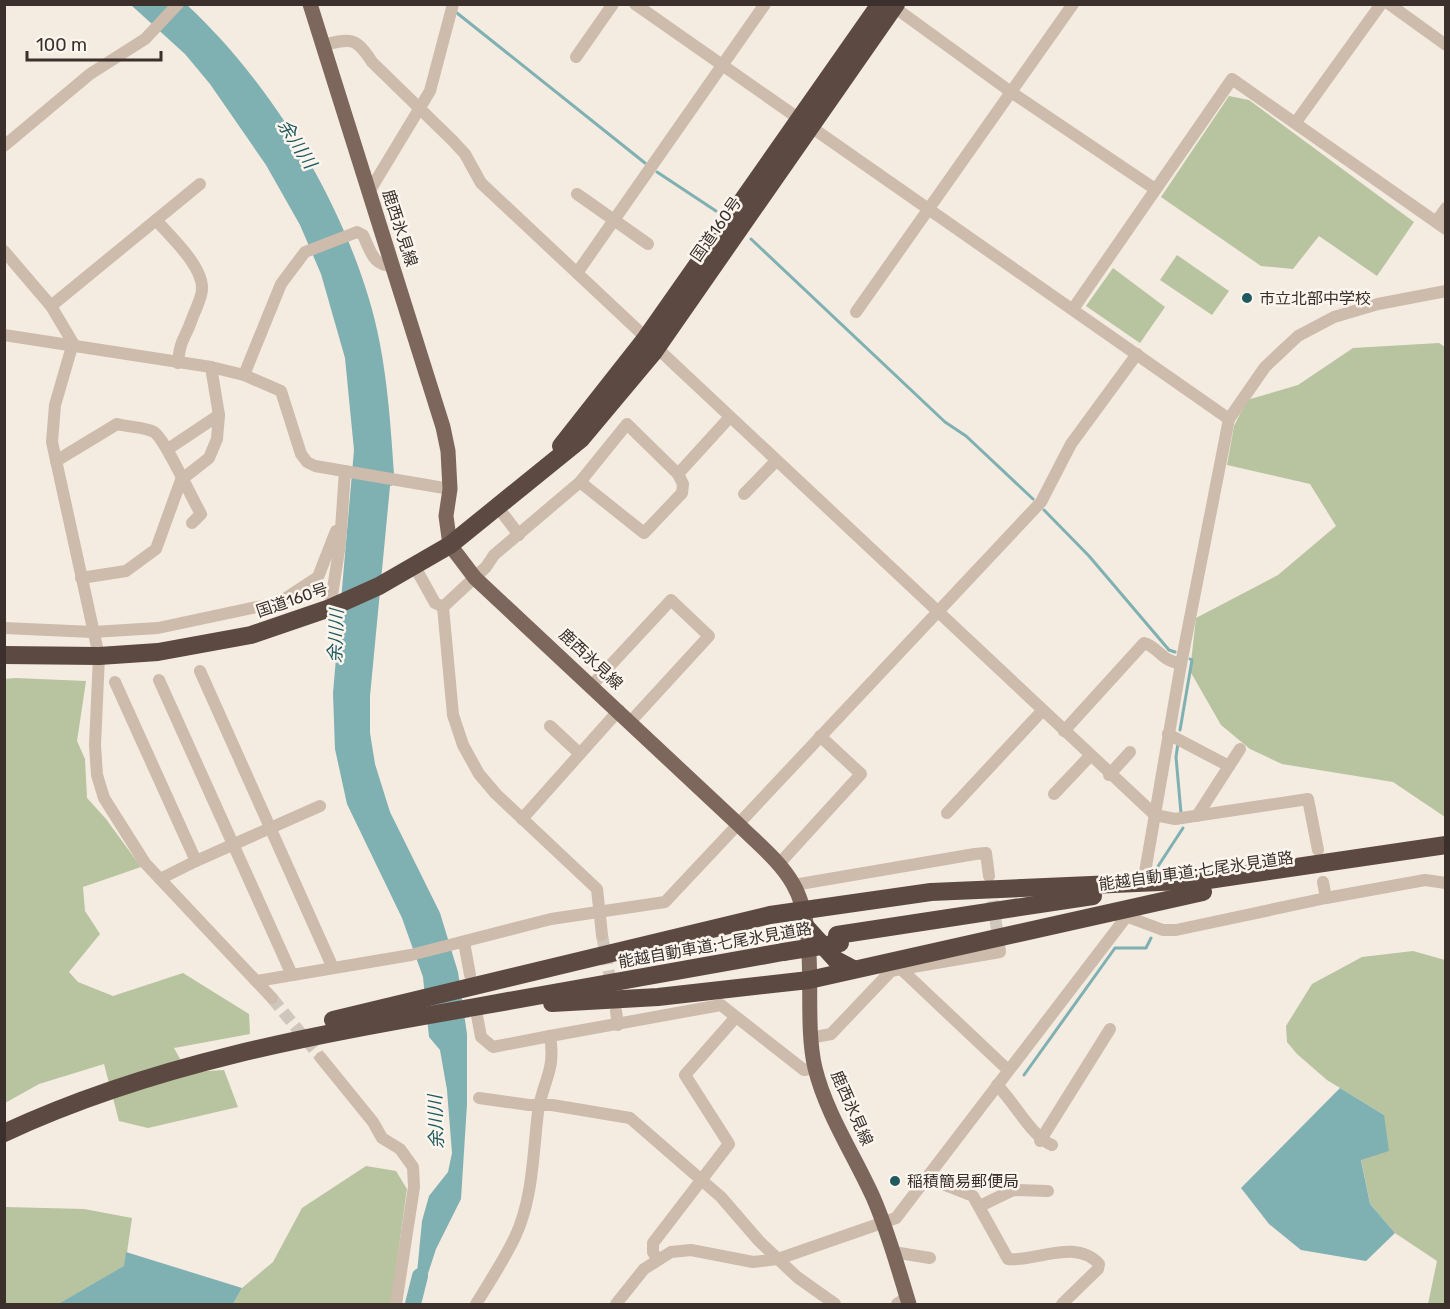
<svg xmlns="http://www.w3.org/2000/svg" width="1450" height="1309" viewBox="0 0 1450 1309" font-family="Rubik,'Noto Sans JP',sans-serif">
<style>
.green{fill:#b8c4a0}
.water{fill:#7fb0b2}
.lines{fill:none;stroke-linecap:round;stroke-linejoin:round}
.stream{stroke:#7fb0b2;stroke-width:3}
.river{stroke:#7fb0b2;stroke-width:16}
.minor-tunnel{stroke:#cfc6bd;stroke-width:12;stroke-dasharray:12 6;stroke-linecap:butt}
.minor{stroke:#cdbbac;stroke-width:12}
.major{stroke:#7d675c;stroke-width:15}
.highway{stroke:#5c4a42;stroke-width:18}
.highway-bridge{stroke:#5c4a42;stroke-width:18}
.poi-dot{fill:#1f5a5e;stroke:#fbf5ee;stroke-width:2}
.labels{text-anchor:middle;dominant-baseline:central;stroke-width:5;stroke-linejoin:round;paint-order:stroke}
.street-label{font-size:16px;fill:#3b302b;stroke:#fbf5ee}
.poi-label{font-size:16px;fill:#3b302b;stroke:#fbf5ee;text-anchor:start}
.water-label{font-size:18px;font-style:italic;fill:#1f5a5e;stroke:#fbf5ee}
</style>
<rect width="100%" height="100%" fill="#f4ebe1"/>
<g class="green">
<path d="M1229 96 1249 100 1414 222 1377 276 1319 236 1293 269 1261 266 1161 197Z"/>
<path d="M1177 255 1229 291 1212 315 1160 280Z"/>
<path d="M1113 268 1165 307 1140 343 1086 306Z"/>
<path d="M1439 343 1445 347V817L1393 782 1282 764 1250 749 1221 725 1190 671 1196 618 1278 575 1336 526 1310 484 1227 465 1234 426 1247 400 1298 385 1353 348Z"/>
<path d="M15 678 86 681 77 741 85 759 87 798 106 819 141 867 83 887 85 911 100 934 69 972 78 982 113 996 183 973 249 1014 250 1034 174 1048 184 1066 192 1072 224 1070 238 1107 148 1128 119 1121 104 1064 39 1084 5 1103 4 679Z"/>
<path d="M1413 951 1445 960V1304H1428L1437 1261 1395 1233 1370 1204 1361 1159 1384 1115 1327 1080 1297 1054 1287 1042 1286 1026 1312 984 1362 957Z"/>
<path d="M366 1166 396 1171 407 1189 391 1304H233L242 1288 273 1262 302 1208Z"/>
<path d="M5 1207 84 1209 132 1218 125 1266 58 1304H5Z"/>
</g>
<g class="water">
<path d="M131 5H187C268 80 337 192 369 299 386 355 390 415 394 474L393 485 390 486 370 696V733L375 764 390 812 440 913 458 972 467 1034V1104L461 1199 436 1249 418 1304H414L422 1221 429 1196 448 1172 452 1153 447 1090 440 1050 429 1037 423 977 402 918 347 804 335 749 333 693 354 450 345 358 321 274 300 225 266 165 210 84 185 54Z"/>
<path d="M1340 1088 1384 1115 1389 1151 1361 1160 1370 1204 1395 1233 1366 1261 1301 1250 1269 1224 1241 1188Z"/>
<path d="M126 1252 242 1288 233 1304H58L124 1266Z"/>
</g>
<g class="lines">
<g class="stream">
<path d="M457 13 645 163"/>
<path d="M657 172 716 211"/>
<path d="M751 239 945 422 966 436 1033 499"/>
<path d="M1044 510 1089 556 1169 650 1175 652"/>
<path d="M1180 730 1192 660 1190 659"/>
<path d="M1178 743 1176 757 1181 813"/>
<path d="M1151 877 1183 828"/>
<path d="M1024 1075 1115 948H1146L1151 938"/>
</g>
<path class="river" d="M413 1304 420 1276"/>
<g class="minor-tunnel">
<path d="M990 883 999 943"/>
<path d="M602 935 612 989"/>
<path d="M272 998 321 1058"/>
</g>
<g class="minor">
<path d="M635 4 798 118"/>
<path d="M1389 4 1446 45"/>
<path d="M894 7 1011 92 1155 189"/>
<path d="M323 45C351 38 356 37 372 62L453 141 465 154 481 183 1155 815 1175 819 1308 799 1318 850"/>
<path d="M576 57 613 4"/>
<path d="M1296 122 1381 4"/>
<path d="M811 127 1229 419"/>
<path d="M4 146 90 74 145 39 178 4"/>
<path d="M369 192 430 91 453 4"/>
<path d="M577 194 648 244"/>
<path d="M156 220C170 236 203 266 202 289 202 298 195 310 192 319 185 339 180 339 178 363"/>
<path d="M1436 222 1446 208"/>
<path d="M4 251 51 306 73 343 55 405 52 442 99 656 95 745 97 775 104 798 145 863 272 998"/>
<path d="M577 273 765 4"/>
<path d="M51 306 200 184"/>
<path d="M1073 309 1232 79 1446 229"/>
<path d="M856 312 1073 4"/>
<path d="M4 335 211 367 244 375 281 391 301 454 307 462 315 466 450 489"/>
<path d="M244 375 281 284 305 252 357 232 363 235C371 252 373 266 393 266"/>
<path d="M168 449 219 415"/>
<path d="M56 461 117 424C127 427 145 427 154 432 165 439 192 499 201 514L192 523"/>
<path d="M580 482 644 533 682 493 683 484 678 474"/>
<path d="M744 494 776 461"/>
<path d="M497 506 519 535"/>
<path d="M415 567 435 603 443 607"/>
<path d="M81 578 126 571 156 549 181 480 209 458 217 439 219 415 211 367"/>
<path d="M330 608 340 544 345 471"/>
<path d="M4 628 93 632 158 628 280 602 318 577 336 531 341 530"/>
<path d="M200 671 333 968"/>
<path d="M159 680 292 975"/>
<path d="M115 682 196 861 160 879"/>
<path d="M592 685 671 600 709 636 631 721"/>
<path d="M550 726 579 753"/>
<path d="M1064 731 1144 643C1160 648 1158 659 1181 664"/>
<path d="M1168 734 1229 766"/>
<path d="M1109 775 1130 752"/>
<path d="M1054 794 1090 756"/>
<path d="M947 813 1042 711"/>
<path d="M1197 816 1240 749"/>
<path d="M522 819 619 710"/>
<path d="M196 861 320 806"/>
<path d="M778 865 861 774 820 736"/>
<path d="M1144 878 1181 664 1229 419 1265 367 1298 336 1334 317 1378 304 1446 291"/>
<path d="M794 885 975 854 986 853 989 876"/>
<path d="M1326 898 1425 880 1446 883"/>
<path d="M1128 917 1163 930H1176L1326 898 1323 882"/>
<path d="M602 935 597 889 496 794 479 774 463 745 453 715 443 607 486 567 494 555 580 482 627 424 678 474 729 418"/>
<path d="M464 942 470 975"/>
<path d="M999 944 1000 952 901 969 1008 1070"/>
<path d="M257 981 411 955 551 919 665 902 1041 502 1071 444 1137 354"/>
<path d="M476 1010 481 1037 493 1047 550 1036"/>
<path d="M616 1011 618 1025"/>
<path d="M810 1038 831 1034 891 971 901 969"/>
<path d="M321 1058 373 1122 382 1138 400 1149 413 1167 414 1187 396 1304"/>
<path d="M997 1085C1014 1102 1033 1138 1052 1145"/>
<path d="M479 1098 529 1105H552L630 1118 721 1197 759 1241 797 1277 835 1304"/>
<path d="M1040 1141 1110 1029"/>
<path d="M927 1178 973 1196 1008 1259C1036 1262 1075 1238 1099 1264L1098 1269 1062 1304"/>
<path d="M980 1206 1013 1190 1048 1191"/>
<path d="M893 1252 930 1258"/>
<path d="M657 1259 653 1252V1243L729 1144 685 1075 735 1018"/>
<path d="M476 1304C489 1283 504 1260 515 1237 533 1199 533 1153 538 1112 543 1080 556 1071 550 1036L721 1005 804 1070 815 1068"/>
<path d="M616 1304 644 1269 671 1252 691 1250 753 1262 778 1259 896 1218 1130 912"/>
<path d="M897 1304 907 1297"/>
</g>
<path class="major" d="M310 4 443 427 448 451 450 489 446 516 450 545 475 578 738 824C757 843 780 861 793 884 821 932 802 1013 815 1068 826 1113 854 1155 873 1197 888 1231 898 1268 909 1304"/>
<g class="highway">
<path d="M561 446 646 338 880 4"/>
<path d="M4 655 99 656 158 652 251 635 330 608 379 586 450 545 581 439 653 353 896 4"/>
<path d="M1195 882 1446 845"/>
<path d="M806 927 836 960 853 969"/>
<path d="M837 935 1093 896"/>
<path d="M552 1003 658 997 809 980 1203 892"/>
<path d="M333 1020 770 915 931 892 1206 880"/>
<path d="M4 1133C154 1063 314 1035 475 1007 578 989 680 970 783 952"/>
</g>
<path class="highway-bridge" d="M783 952 840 943"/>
</g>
<g class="poi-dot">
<circle cx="1247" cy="298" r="6"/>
<circle cx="895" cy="1181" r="6"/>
</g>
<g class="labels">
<g class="street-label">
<text transform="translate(400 228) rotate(72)">鹿西氷見線</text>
<text transform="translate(716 229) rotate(-55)">国道160号</text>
<text transform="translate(292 600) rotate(-19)">国道160号</text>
<text transform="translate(591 659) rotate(43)">鹿西氷見線</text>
<text transform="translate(1196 871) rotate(-8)">能越自動車道;七尾氷見道路</text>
<text transform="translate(715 945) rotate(-10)">能越自動車道;七尾氷見道路</text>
<text transform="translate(852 1108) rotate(66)">鹿西氷見線</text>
</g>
<g class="poi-label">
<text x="1259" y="298">市立北部中学校</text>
<text x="907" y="1181">稲積簡易郵便局</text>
</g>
<g class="water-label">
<text transform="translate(297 144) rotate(57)">余川川</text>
<text transform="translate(336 636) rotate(-88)">余川川</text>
<text transform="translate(436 1122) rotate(-92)">余川川</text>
</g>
</g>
<rect width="1450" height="1309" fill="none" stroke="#3b302b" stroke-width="12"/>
<path d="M27 51v9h134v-9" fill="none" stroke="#3b302b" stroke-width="3"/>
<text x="36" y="51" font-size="18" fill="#3b302b" stroke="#fbf5ee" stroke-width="4.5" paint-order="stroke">100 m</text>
</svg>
